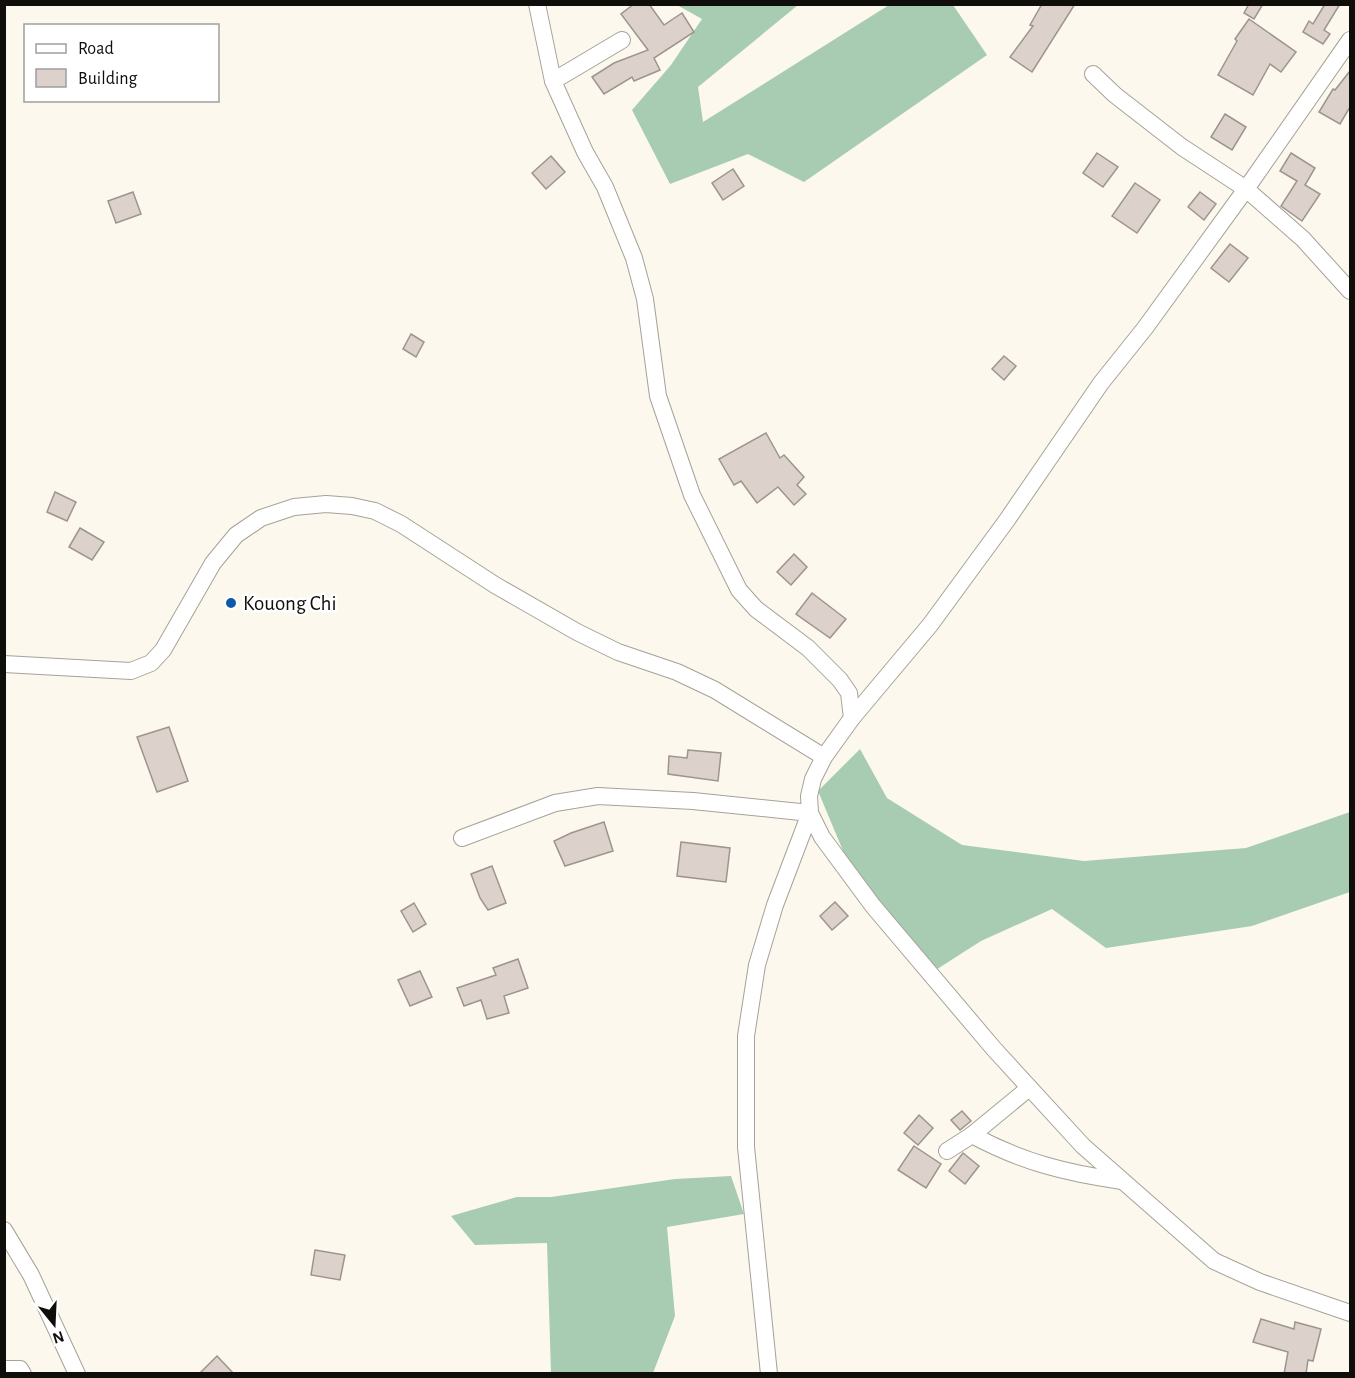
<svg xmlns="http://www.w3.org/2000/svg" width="1355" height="1378" viewBox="0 0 1355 1378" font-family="'Alegreya Sans',sans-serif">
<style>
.forest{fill:#a7ccb1}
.building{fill:#dcd2cb;stroke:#9e948e;stroke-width:1.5}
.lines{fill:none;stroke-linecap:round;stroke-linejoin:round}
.street-casing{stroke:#a6a298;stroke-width:18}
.street{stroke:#fff;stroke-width:16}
.poi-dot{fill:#1059a8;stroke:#fff;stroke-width:2}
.labels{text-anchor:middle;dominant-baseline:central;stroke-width:5;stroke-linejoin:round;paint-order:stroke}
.poi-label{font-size:21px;fill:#0f0e0a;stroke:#fff;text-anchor:start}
</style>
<rect width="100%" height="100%" fill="#fcf8ee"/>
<g class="forest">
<path d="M677 5H798L698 87 703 122 889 5H953L987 55 804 182 748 154 670 184 632 110 671 65 702 19Z"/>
<path d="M860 749 887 798 962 845 1084 861 1246 848 1350 812V892L1252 926 1106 948 1052 909 981 941 931 973 854 877 818 791Z"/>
<path d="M731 1176 744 1214 667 1227 675 1316 653 1373H551L547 1243 475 1245 451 1216 517 1197H551L675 1179Z"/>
</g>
<g class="building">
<path d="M634 4H649L664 25 682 13 694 32 654 58 660 70 634 81 632 77 604 94 592 77 614 63 648 50 621 14Z"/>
<path d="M1042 4H1075L1032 72 1010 57 1033 26 1030 25Z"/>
<path d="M1249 4H1263L1254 19 1244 13Z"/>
<path d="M1325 4H1340L1324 30 1330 34 1323 44 1303 32 1309 21 1313 24Z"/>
<path d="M1249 19 1296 52 1281 72 1270 64 1253 95 1218 75 1237 41 1235 39Z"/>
<path d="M1350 71V107L1340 124 1319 112 1333 89 1335 90Z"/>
<path d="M1225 114 1246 127 1232 150 1211 137Z"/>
<path d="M1097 153 1118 167 1103 187 1083 173Z"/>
<path d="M1291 153 1315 168 1305 185 1320 194 1302 221 1281 206 1297 181 1280 171Z"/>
<path d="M551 156 565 172 546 189 532 173Z"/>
<path d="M733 169 744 186 723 200 712 183Z"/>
<path d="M1135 183 1160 200 1137 233 1112 216Z"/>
<path d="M133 192 141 214 116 223 108 201Z"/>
<path d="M1200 192 1216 204 1204 220 1188 207Z"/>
<path d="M1230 244 1248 258 1229 282 1211 268Z"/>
<path d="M411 334 424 342 416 357 403 349Z"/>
<path d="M1004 356 1016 366 1004 380 992 369Z"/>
<path d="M766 433 780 458 784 455 804 477 797 485 806 494 794 505 778 487 757 503 741 481 734 485 719 459Z"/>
<path d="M55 492 76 502 67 521 47 512Z"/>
<path d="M80 528 104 542 92 560 69 547Z"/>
<path d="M794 554 807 567 791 585 777 572Z"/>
<path d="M812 593 846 619 830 638 796 614Z"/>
<path d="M169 727 188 781 157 792 137 737Z"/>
<path d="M688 750 721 753 718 781 668 774 669 756 687 758Z"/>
<path d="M604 822 613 851 565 866 554 841 571 833Z"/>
<path d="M681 842 730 848 726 882 677 876Z"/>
<path d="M492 866 506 903 488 910 480 898 471 874Z"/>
<path d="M835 902 848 916 832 930 820 916Z"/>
<path d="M414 903 426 924 413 932 401 911Z"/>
<path d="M518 959 528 988 504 996 509 1013 487 1019 481 1000 464 1006 457 988 496 975 493 968Z"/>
<path d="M420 971 432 997 410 1006 398 980Z"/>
<path d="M962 1111 971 1121 960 1130 951 1120Z"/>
<path d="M919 1115 933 1128 918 1145 904 1133Z"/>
<path d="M914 1146 941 1164 926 1188 898 1170Z"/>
<path d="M963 1153 979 1166 965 1184 949 1171Z"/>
<path d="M315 1250 345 1255 340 1280 311 1275Z"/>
<path d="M1261 1319 1294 1329 1295 1322 1321 1329 1313 1361 1308 1360 1306 1374H1284L1288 1352 1253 1342Z"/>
<path d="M217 1356 234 1374H199Z"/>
</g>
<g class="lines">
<g class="street-casing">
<g id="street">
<path d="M537 4 553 81 585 152 605 187 634 258 645 299 658 396 692 495 739 590 756 609 808 648 840 680 849 693 852 718"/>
<path d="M1350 40 1246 189 1145 328 1101 383 1007 520 930 625 852 718 824 757 813 779 809 796 810 813 822 837 873 906 994 1049 1083 1146 1214 1261 1260 1282 1350 1313"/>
<path d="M1093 74 1115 95 1182 147 1246 189 1303 239 1350 291"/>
<path d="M553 81 622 40"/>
<path d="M4 664 131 671 151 663 163 650 213 563 236 535 261 518 294 507 326 504 352 506 375 511 401 524 495 585 577 632 618 652 677 672 715 690 824 757"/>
<path d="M462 838 555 803 598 796 693 801 810 813 775 905 757 965 746 1036V1147L769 1374"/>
<path d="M972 1135C1022 1162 1066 1173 1122 1181"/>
<path d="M947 1151 972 1135 1029 1088"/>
<path d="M4 1230 31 1275 77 1374"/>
<path d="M4 1369H20L23 1374"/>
</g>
</g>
<use href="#street" class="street"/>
</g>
<circle class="poi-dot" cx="231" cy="603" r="6"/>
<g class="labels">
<g class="poi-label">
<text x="243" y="603">Kouong Chi</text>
</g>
</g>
<rect width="1355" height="1378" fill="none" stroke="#0f0e0a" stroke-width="12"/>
<rect x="24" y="24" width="195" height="78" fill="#ffffff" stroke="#9f9f9d" stroke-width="1.5"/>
<rect x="36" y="44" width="30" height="9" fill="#ffffff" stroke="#9f9f9d" stroke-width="1.5"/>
<text x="78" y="54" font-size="18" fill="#0f0e0a">Road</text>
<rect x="36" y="69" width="30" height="18" fill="#dcd2cb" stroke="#9f9f9d" stroke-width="1.5"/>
<text x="78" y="84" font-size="18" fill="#0f0e0a">Building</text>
<g transform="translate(54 1324) rotate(162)" stroke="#ffffff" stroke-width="4.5" paint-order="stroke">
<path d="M0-4.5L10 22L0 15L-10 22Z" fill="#0f0e0a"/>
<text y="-9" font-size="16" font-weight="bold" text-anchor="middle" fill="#0f0e0a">N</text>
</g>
</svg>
